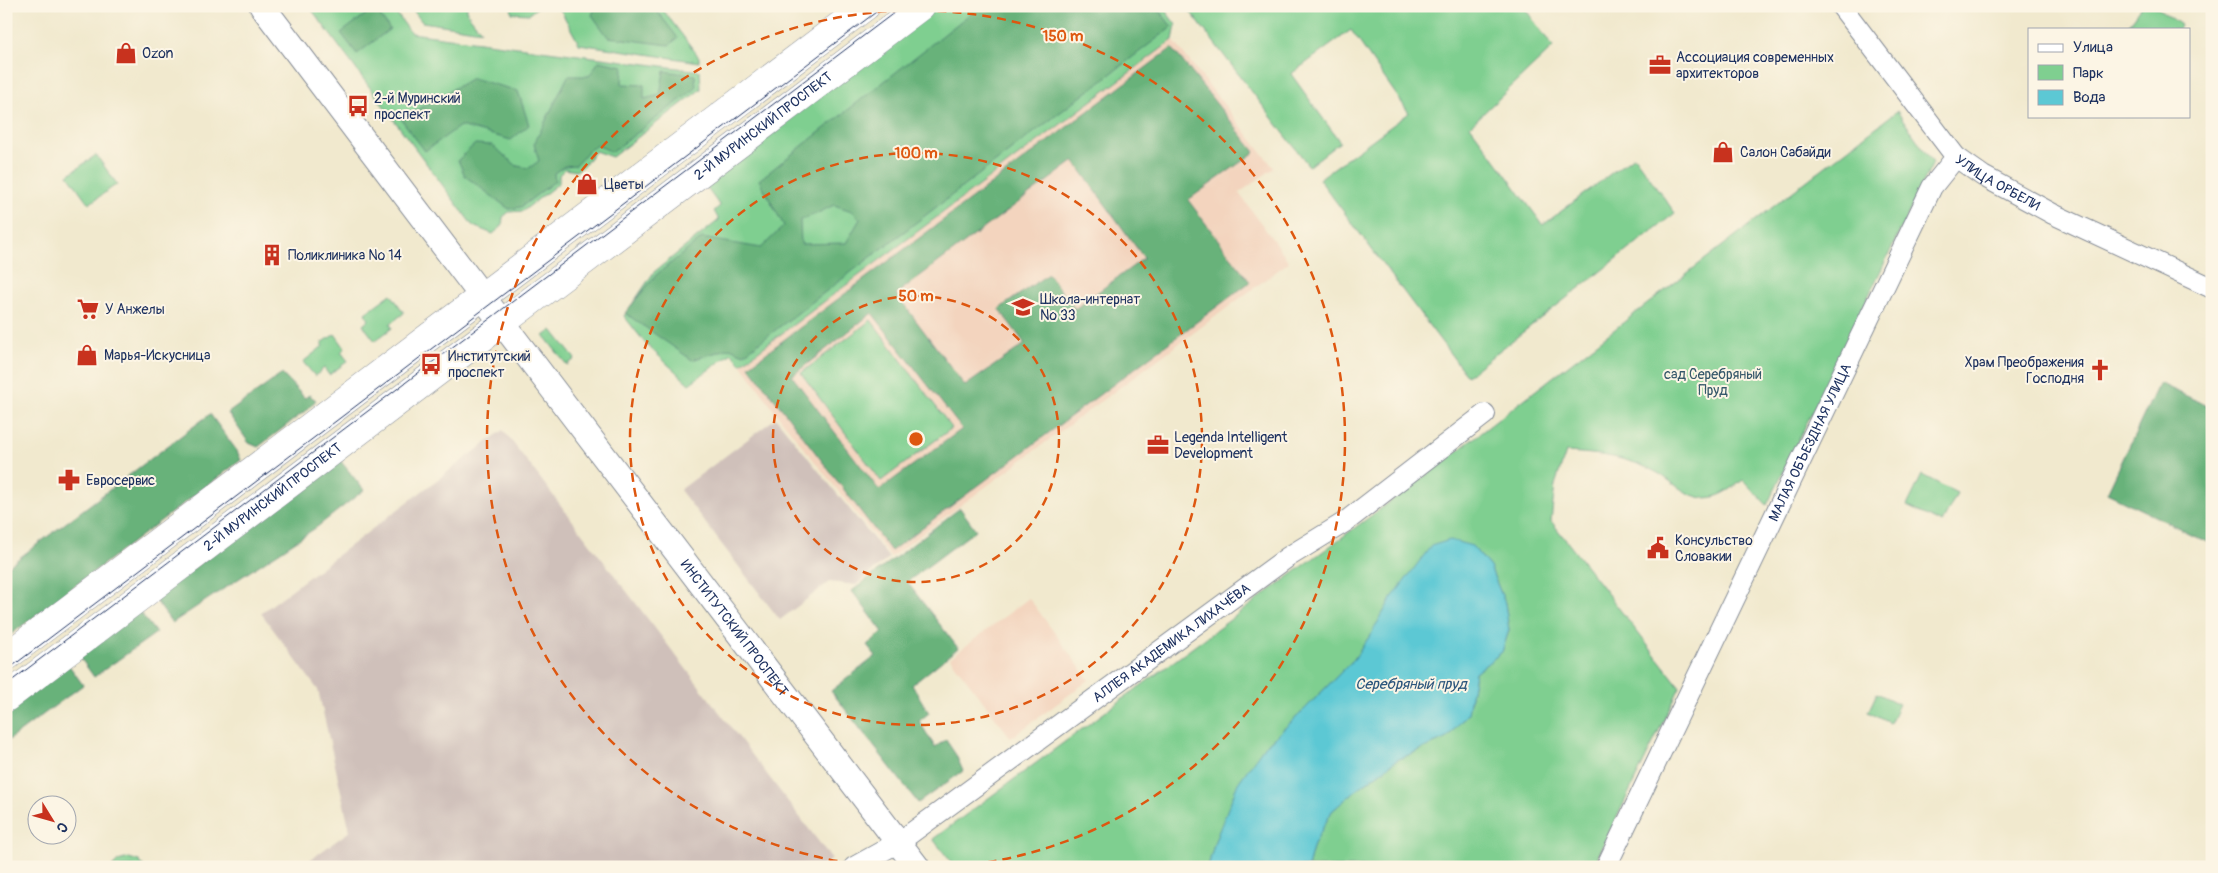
<svg xmlns="http://www.w3.org/2000/svg" width="2218" height="873" viewBox="0 0 2218 873" font-family="Pangolin,sans-serif">
<style>
.built{fill:#f3d4be}
.industrial{fill:#cfc0ba}
.green{fill:#7fcf90;stroke:#4d7f77}
.forest{fill:#67b27a;stroke:#41706c;fill-rule:evenodd}
.water{fill:#5cc8d4;stroke:#3c7c99}
.lines{fill:none;stroke-linecap:round;stroke-linejoin:round}
.minor-casing{stroke:#868c96;stroke-width:22}
.tertiary-casing{stroke:#868c96;stroke-width:27}
.secondary-casing{stroke:#868c96;stroke-width:29}
.minor{stroke:#fff;stroke-width:20}
.tertiary{stroke:#fff;stroke-width:25}
.secondary{stroke:#fff;stroke-width:28}
.tram{stroke:#1b2f5e;stroke-width:1}
.ring{fill:none;stroke:#de5710;stroke-width:2.5;stroke-dasharray:9 6}
.labels{text-anchor:middle;dominant-baseline:central;stroke-width:4;stroke-linejoin:round;paint-order:stroke}
.poi-label{font-size:14px;fill:#1b2f5e;stroke:#fcf5e5;text-anchor:start}
.street-label{font-size:14px;fill:#1b2f5e;stroke:#fcf5e5}
.park-label{font-size:14px;fill:#34576a;stroke:#fcf5e5}
.water-label{font-size:15px;font-style:italic;fill:#2b557c;stroke:#fcf5e5}
.centre{fill:#de5710;stroke:#fcf5e5;stroke-width:2.5}
.ring-label{font-size:15px;text-anchor:middle;font-weight:bold;fill:#de5710;stroke:#fcf5e5;stroke-width:4;stroke-linejoin:round;paint-order:stroke}
</style>
<rect width="100%" height="100%" fill="#fcf5e5"/>
<filter id="ink" filterUnits="userSpaceOnUse"><feTurbulence type="fractalNoise" baseFrequency=".02" numOctaves="2"/><feDisplacementMap in="SourceGraphic" scale="10" xChannelSelector="R" yChannelSelector="G"/><feConvolveMatrix kernelMatrix="1 2 1 2 8 2 1 2 1" color-interpolation-filters="sRGB"/></filter>
<filter id="wash" filterUnits="userSpaceOnUse"><feTurbulence type="fractalNoise" baseFrequency=".0096" numOctaves="4" result="noise"/><feDisplacementMap in="SourceGraphic" scale="20" xChannelSelector="R" yChannelSelector="G"/><feGaussianBlur stdDeviation="1.12" result="paint"/><feColorMatrix in="noise" values="0 0 0 0 0 0 0 0 0 0 0 0 0 0 0 0 0 1.4 0 .05"/><feComposite in="paint" operator="in"/></filter>
<g filter="url(#wash)">
<rect width="100%" height="100%" fill="#f1e9ce"/>
<g class="built">
<path d="M1173 40 1274 168 1239 193 1289 262 891 557 780 418 741 364Z"/>
<path d="M1029 598 1089 680 1011 738 950 658Z"/>
</g>
<g class="industrial">
<path d="M776 418 889 558 856 585 829 582 780 620 680 490Z"/>
<path d="M503 430 832 859 821 867H300L350 831 318 690 261 613Z"/>
</g>
<g class="green">
<path d="M309 6H391L411 33 700 71 701 89 612 157 595 151 585 164 576 171 565 169 559 175V183L523 211 509 212 503 217 502 226 493 234 473 226Z"/>
<path d="M410 6H467V13L481 31 422 22Z"/>
<path d="M511 6H539L529 14 512 13Z"/>
<path d="M561 6H660L699 57V62L579 44 559 7Z"/>
<path d="M933 6H1162L1176 25 1173 40 741 364 732 353 689 384 646 344 624 316 654 272 719 220 714 211 720 206 703 183Z"/>
<path d="M1186 6H1523L1553 47 1470 126 1543 225 1634 156 1675 213 1467 376 1319 179 1409 113 1351 30 1291 74 1340 142 1309 166Z"/>
<path d="M2142 6H2155L2181 25 2179 29H2126Z"/>
<path d="M1897 111 1933 163 1767 505 1743 480C1730 490 1716 501 1698 497 1681 493 1668 477 1652 470 1623 456 1598 454 1566 452L1555 485 1551 521 1680 687 1593 867H1308L1314 844 1332 811 1355 791 1397 760 1447 738 1468 713 1475 673 1502 652 1509 630 1505 603 1490 567 1472 546 1371 634 1355 658 1299 715 1263 748 1215 841 1208 867H955L933 839 1421 479Z"/>
<path d="M96 155 117 184 89 204 68 175Z"/>
<path d="M391 294 404 313 390 324 392 328 375 341 363 325 369 320 365 313Z"/>
<path d="M871 320 952 428 881 481 801 373Z"/>
<path d="M552 330 575 359 567 365 544 336Z"/>
<path d="M335 334 345 348 341 352 348 361 329 375 324 368 315 376 303 362 323 346 322 343Z"/>
<path d="M1922 475 1957 493 1942 523 1907 506Z"/>
<path d="M1877 693 1899 704 1890 723 1868 712Z"/>
<path d="M129 858 139 861 144 867H112L118 861Z"/>
</g>
<g class="forest">
<path d="M596 6H653L678 38 669 45 608 37 592 15Z"/>
<path d="M980 6H1156L1172 27 744 354 730 348 692 360 625 313 656 275 702 238 761 248 784 226 759 180ZM834 205 852 211 860 219 846 243 801 244 800 220 816 214Z"/>
<path d="M374 8 390 29 357 54 341 33Z"/>
<path d="M1172 48 1255 152 1188 200 1250 282 891 551 749 366ZM1074 161 1144 258 1075 309 1048 274 999 309 1025 344 965 386 896 294ZM872 313 962 429 879 490 792 376Z"/>
<path d="M599 61 623 66 622 84 644 85V99L660 95 664 71 695 75 696 88 612 152 597 145 589 150 576 165 565 166 554 173 555 181 521 207 509 209 465 176 458 160 475 144 492 145 517 166 529 168 539 161 534 144 568 76H589Z"/>
<path d="M472 78 518 91 529 125 511 140 460 126 425 151 401 119Z"/>
<path d="M282 374 305 398 309 395 316 400 308 409 258 447 249 443 228 413Z"/>
<path d="M2159 383 2212 408V544L2107 493Z"/>
<path d="M210 414 237 451 241 460 6 638V568Z"/>
<path d="M339 459 364 490 317 527 172 623 154 598Z"/>
<path d="M960 508 976 530 907 582 958 648 912 685 929 713 919 721 935 747 946 740 956 755 963 771 918 803 831 691 876 656 867 645 883 632 852 591Z"/>
<path d="M138 610 156 633 94 677 79 656Z"/>
<path d="M68 664 83 685 6 742V711Z"/>
</g>
<path class="water" d="M1450 540 1472 546 1490 567 1505 603 1509 630 1502 652 1475 673 1468 713 1447 738 1397 760 1355 791 1332 811 1314 844 1308 867H1208L1215 841 1238 783 1263 748 1299 715 1355 658 1371 634 1391 599 1431 546Z"/>
</g>
<g filter="url(#ink)">
<g class="lines">
<g class="minor-casing">
<g id="minor">
<path id="s1" d="M1841 6 1956 157 1983 176 2053 214 2212 288"/>
<path id="s2" d="M854 867 899 842 1288 557 1345 522 1485 414"/>
<path id="s3" d="M1606 867 1932 187 1956 157"/>
</g>
</g>
<g class="tertiary-casing">
<g id="tertiary">
<path id="s4" d="M262 6C479 294 699 580 917 867"/>
</g>
</g>
<g class="secondary-casing">
<g id="secondary">
<path d="M6 657 866 6"/>
<path id="s5" d="M6 698 921 6"/>
</g>
</g>
<use href="#minor" class="minor"/>
<use href="#tertiary" class="tertiary"/>
<use href="#secondary" class="secondary"/>
<g class="tram">
<path d="M6 671 884 6"/>
<path d="M6 685 903 6"/>
</g>
</g>
</g>
<g class="ring">
<circle cx="916" cy="439" r="143"/>
<circle cx="916" cy="439" r="286"/>
<path d="M882 867A429 429 0 1 1 950 867"/>
</g>
<defs>
<g id="shop-bare" transform="scale(1.725)"><path d="M-5-2.5h2.3a2.7 3.5 0 0 1 5.4 0H5L5.5 6h-11ZM-1.5-2.5h3a1.5 2.3 0 0 0-3 0Z" fill="#c8321e" stroke="#fcf5e5" stroke-width="2.5" paint-order="stroke"/></g>
<g id="office-bare" transform="scale(1.725)"><path d="M-6-3h4V-5.5h4V-3h4V5H-6ZM-1-4.5V-3h2v-1.5ZM-6 0V1H6V0Z" fill="#c8321e" stroke="#fcf5e5" stroke-width="2.5" paint-order="stroke"/></g>
<g id="bus-bare" transform="scale(1.725)"><path d="M-5-6H5V4H4V6H2V4H-2V6H-4V4H-5ZM-3.5-4V0h7V-4ZM-3.5 1.2v1.5H-2V1.2ZM2 1.2v1.5H3.5V1.2Z" fill="#c8321e" stroke="#fcf5e5" stroke-width="2.5" paint-order="stroke"/></g>
<g id="building-bare" transform="scale(1.725)"><path d="M-4-6H4V6H1V3H-1V6H-4ZM-2.5-4.3h1.7v1.8h-1.7ZM.8-4.3h1.7v1.8H.8ZM-2.5-1h1.7V.8h-1.7ZM.8-1h1.7V.8H.8Z" fill="#c8321e" stroke="#fcf5e5" stroke-width="2.5" paint-order="stroke"/></g>
<g id="school-bare" transform="scale(1.725)"><path d="M0-5L7-2L0 1L-7-2ZM-4 1L0 2.5L4 1V4Q0 6-4 4Z" fill="#c8321e" stroke="#fcf5e5" stroke-width="2.5" paint-order="stroke"/></g>
<g id="supermarket-bare" transform="scale(1.725)"><path d="M-6-5.5h2.5l.6 2H6L4.5 2H-2.5L-4.4-4H-6ZM-1.5 3.2a1.3 1.3 0 1 0 .1 0ZM3 3.2a1.3 1.3 0 1 0 .1 0Z" fill="#c8321e" stroke="#fcf5e5" stroke-width="2.5" paint-order="stroke"/></g>
<g id="church-bare" transform="scale(1.725)"><path d="M-1.2-6h2.4v3.5h3.3v2.4h-3.3V6h-2.4V-.1h-3.3v-2.4h3.3Z" fill="#c8321e" stroke="#fcf5e5" stroke-width="2.5" paint-order="stroke"/></g>
<g id="pharmacy-bare" transform="scale(1.725)"><path d="M-2-6h4v4h4v4h-4v4h-4v-4h-4v-4h4Z" fill="#c8321e" stroke="#fcf5e5" stroke-width="2.5" paint-order="stroke"/></g>
<g id="civic-bare" transform="scale(1.725)"><path d="M-.6-6.5H3V-4.5H.6V-3L4-1V1h2V6H-6V1h2V-1L-.6-3ZM-1.2 2.5V6h2.4V2.5Z" fill="#c8321e" stroke="#fcf5e5" stroke-width="2.5" paint-order="stroke"/></g>
</defs>
<g fill-rule="evenodd">
<use href="#shop-bare" x="126" y="53"/>
<use href="#office-bare" x="1660" y="65"/>
<use href="#bus-bare" x="358" y="106"/>
<use href="#shop-bare" x="1723" y="152"/>
<use href="#shop-bare" x="587" y="184"/>
<use href="#building-bare" x="272" y="255"/>
<use href="#school-bare" x="1023" y="307"/>
<use href="#supermarket-bare" x="88" y="309"/>
<use href="#shop-bare" x="87" y="355"/>
<use href="#bus-bare" x="431" y="364"/>
<use href="#church-bare" x="2100" y="370"/>
<use href="#office-bare" x="1158" y="445"/>
<use href="#pharmacy-bare" x="69" y="480"/>
<use href="#civic-bare" x="1658" y="548"/>
</g>
<g class="labels">
<g class="poi-label">
<text x="142" y="53">Ozon</text>
<text x="1676" y="57">Ассоциация современных<tspan x="1676" dy="16">архитекторов</tspan></text>
<text x="374" y="98">2-й Муринский<tspan x="374" dy="16">проспект</tspan></text>
<text x="1740" y="152">Салон Сабайди</text>
<text x="604" y="184">Цветы</text>
<text x="288" y="255">Поликлиника № 14</text>
<text x="1040" y="299">Школа-интернат<tspan x="1040" dy="16">№ 33</tspan></text>
<text x="105" y="309">У Анжелы</text>
<text x="104" y="355">Марья-Искусница</text>
<text x="448" y="356">Институтский<tspan x="448" dy="16">проспект</tspan></text>
<text x="2084" y="362" text-anchor="end">Храм Преображения<tspan x="2084" dy="16">Господня</tspan></text>
<text x="1174" y="437">Legenda Intelligent<tspan x="1174" dy="16">Development</tspan></text>
<text x="86" y="480">Евросервис</text>
<text x="1675" y="540">Консульство<tspan x="1675" dy="16">Словакии</tspan></text>
</g>
<g class="street-label">
<text stroke="none"><textPath href="#s5" startOffset="949">2-Й МУРИНСКИЙ ПРОСПЕКТ</textPath></text>
<text stroke="none"><textPath href="#s1" startOffset="239">УЛИЦА ОРБЕЛИ</textPath></text>
<text stroke="none"><textPath href="#s3" startOffset="471">МАЛАЯ ОБЪЕЗДНАЯ УЛИЦА</textPath></text>
<text stroke="none"><textPath href="#s5" startOffset="334">2-Й МУРИНСКИЙ ПРОСПЕКТ</textPath></text>
<text stroke="none"><textPath href="#s4" startOffset="781">ИНСТИТУТСКИЙ ПРОСПЕКТ</textPath></text>
<text stroke="none"><textPath href="#s2" startOffset="389">АЛЛЕЯ АКАДЕМИКА ЛИХАЧЁВА</textPath></text>
</g>
<g class="park-label">
<text x="1713" y="374">сад Серебряный<tspan x="1713" dy="16">Пруд</tspan></text>
</g>
<g class="water-label">
<text x="1411" y="684">Серебряный пруд</text>
</g>
</g>
<circle cx="916" cy="439" r="8" class="centre"/>
<g class="ring-label">
<text x="1063" y="41">150 m</text>
<text x="916" y="158">100 m</text>
<text x="916" y="301">50 m</text>
</g>
<rect width="2218" height="873" fill="none" stroke="#fcf5e5" stroke-width="25"/>
<rect x="2028" y="28" width="162" height="90" fill="#fcf5e5" stroke="#a2a6af"/>
<rect x="2038" y="44" width="25" height="8" fill="#ffffff" stroke="#a2a6af"/>
<text x="2073" y="52" font-size="15" fill="#1b2f5e">Улица</text>
<rect x="2038" y="65" width="25" height="15" fill="#7fcf90" stroke="#a2a6af"/>
<text x="2073" y="78" font-size="15" fill="#1b2f5e">Парк</text>
<rect x="2038" y="90" width="25" height="15" fill="#5cc8d4" stroke="#a2a6af"/>
<text x="2073" y="102" font-size="15" fill="#1b2f5e">Вода</text>
<g transform="translate(52 820) rotate(127)"><circle r="24" fill="#fcf5e5" stroke="#a2a6af"/>
<path d="M0-4L9 19L0 12L-9 19Z" fill="#c8321e"/>
<text y="-8" font-size="14" font-weight="bold" text-anchor="middle" fill="#1b2f5e">С</text>
</g>
</svg>
